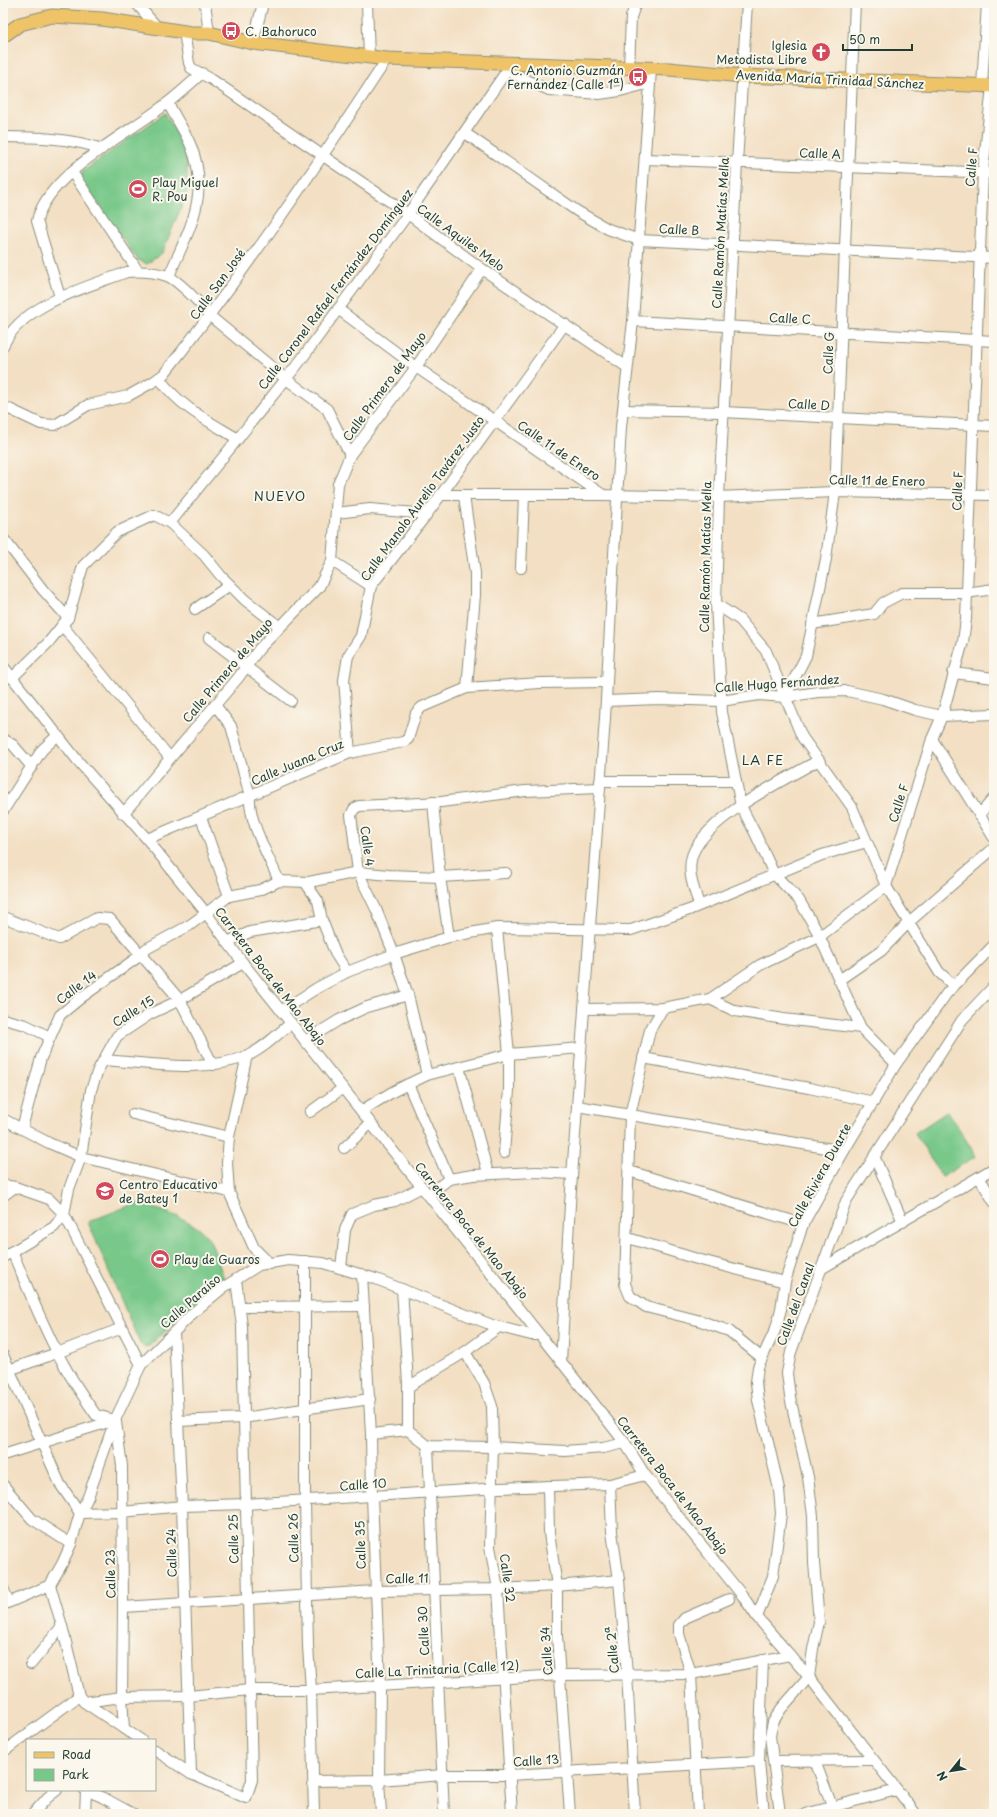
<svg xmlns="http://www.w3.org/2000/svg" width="997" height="1817" viewBox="0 0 997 1817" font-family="'Playpen Sans',sans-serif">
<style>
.green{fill:#78c889;stroke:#4c825e}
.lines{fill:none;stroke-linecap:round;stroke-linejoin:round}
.minor-casing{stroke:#898e7c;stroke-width:12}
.major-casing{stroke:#898e7c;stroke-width:15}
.minor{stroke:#fff;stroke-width:10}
.major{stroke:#efc469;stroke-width:13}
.labels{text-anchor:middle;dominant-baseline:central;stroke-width:4;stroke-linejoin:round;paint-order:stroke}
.poi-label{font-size:12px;fill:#1f3d34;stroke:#fbf7ec;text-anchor:start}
.street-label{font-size:12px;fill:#1f3d34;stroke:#fbf7ec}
.neighbourhood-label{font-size:13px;letter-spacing:1px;fill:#1f3d34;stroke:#fbf7ec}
</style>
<rect width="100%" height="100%" fill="#fbf7ec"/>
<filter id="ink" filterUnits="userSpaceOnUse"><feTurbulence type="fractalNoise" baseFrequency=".025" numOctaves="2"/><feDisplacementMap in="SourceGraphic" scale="8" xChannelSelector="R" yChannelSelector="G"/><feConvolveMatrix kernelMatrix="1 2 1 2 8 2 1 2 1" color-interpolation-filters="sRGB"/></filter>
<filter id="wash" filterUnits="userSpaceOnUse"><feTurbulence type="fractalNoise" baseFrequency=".012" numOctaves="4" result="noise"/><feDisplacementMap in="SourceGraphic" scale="16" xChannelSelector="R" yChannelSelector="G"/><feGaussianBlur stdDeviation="0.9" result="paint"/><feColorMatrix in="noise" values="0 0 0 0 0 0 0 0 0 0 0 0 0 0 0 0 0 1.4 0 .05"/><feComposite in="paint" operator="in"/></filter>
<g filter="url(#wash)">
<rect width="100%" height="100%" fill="#f3dfc3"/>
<g class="green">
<path d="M992 3H994V53L989 52Z"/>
<path d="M165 113 186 149 188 191 162 253 147 264 138 260 81 180 82 172Z"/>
<path d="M948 1111 976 1156 942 1177 915 1133Z"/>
<path d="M136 1203C157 1209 195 1219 208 1238 214 1247 220 1268 224 1279L149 1346 143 1347 140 1344 88 1222Z"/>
</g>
</g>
<g filter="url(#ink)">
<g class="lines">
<g class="minor-casing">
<g id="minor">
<path d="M136 3 157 27"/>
<path d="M205 3 209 33"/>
<path d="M367 3 369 57"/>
<path d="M747 3 737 163 719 497 716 604 722 712 741 806 756 835 774 874 799 900 817 931 861 1028 896 1064"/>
<path d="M184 32 189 63 191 68 211 79 408 214 482 269 627 367"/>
<path d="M253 43 263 3"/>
<path d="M629 69 631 17 636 3"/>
<path d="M507 71 549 90 599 94 620 91 650 83"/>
<path d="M982 86 987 3"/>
<path d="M168 103C175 117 185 131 191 146 211 196 188 231 169 276"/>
<path d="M465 133 577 211 608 229 639 240 994 258"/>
<path d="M3 137C35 137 71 138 102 149"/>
<path d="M645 159 994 173"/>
<path d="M72 172 138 271"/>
<path d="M60 297 37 221C47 175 125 135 162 107 176 97 189 85 202 73"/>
<path d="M338 309 416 367 603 495 719 497 835 492 994 495"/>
<path d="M633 321 994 341"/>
<path d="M3 346C21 304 88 287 127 272 140 271 155 272 167 276 178 280 203 306 210 316L286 379 327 409 350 455"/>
<path d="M159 378C181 408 207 420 238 439"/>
<path d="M3 406 41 424 55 425 88 405 128 396 153 382 164 374C244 273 316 167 387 59"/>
<path d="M623 410 723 412 994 426"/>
<path d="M440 495H603"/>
<path d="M464 496 475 573V595L467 688"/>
<path d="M336 513 370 509 427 514"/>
<path d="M170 523 298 364 408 214 512 63"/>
<path d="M3 538 43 590 68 618"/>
<path d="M332 561 371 586"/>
<path d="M521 568 524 496"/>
<path d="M716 604 740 620 766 651 802 737 852 807 886 886 939 972 954 986"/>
<path d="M195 609 230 585"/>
<path d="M812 624 874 614 883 603 902 593H966L994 589"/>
<path d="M62 625 170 758"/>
<path d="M209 638 291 701"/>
<path d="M3 666 78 761 147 839 206 913 243 963 571 1374 625 1443 645 1475 742 1595 757 1617 809 1677 916 1814"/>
<path d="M953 673 994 678"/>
<path d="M12 678 48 643 68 618 83 566 117 532 154 515 170 523 204 555 221 576 245 600 280 627"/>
<path d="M785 697 806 656 826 559 835 492 855 3"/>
<path d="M606 701 659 699 721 701 759 695 785 697 818 692 847 691 883 699 915 710 942 716 994 714"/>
<path d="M215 705 231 726 250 796C248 821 269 857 279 881"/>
<path d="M3 739 13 745 32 767"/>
<path d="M932 739 994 838"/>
<path d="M350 753 344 680 348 656 361 636 371 586 427 514 565 324"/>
<path d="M600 781H736"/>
<path d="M433 802 440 877 449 937"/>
<path d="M3 811 42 750 58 735"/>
<path d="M123 814 238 678 259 649 319 587 332 561 338 484 350 455 416 367 482 269"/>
<path d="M979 815 994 798"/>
<path d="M201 817 229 896"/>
<path d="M147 839 350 753 403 742 408 739 416 713 422 707 467 688 540 683 606 682"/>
<path d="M305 882 318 901 322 920 335 953 347 972"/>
<path d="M699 905C695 891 688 876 691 860 698 821 786 779 819 760"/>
<path d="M3 917 59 939 97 918 110 919 180 1000 213 1065"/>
<path d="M497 928 509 1054V1090L504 1153"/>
<path d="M227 942 250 932 322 920"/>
<path d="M839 980 881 951 909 922 994 848"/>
<path d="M710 999 735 1011 784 1019 861 1028"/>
<path d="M663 1008 650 1030 630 1115 625 1284 630 1296 646 1307 701 1321 729 1331 762 1358"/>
<path d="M584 1009 663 1008 710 999 760 965 819 937 886 886 932 739 942 716 963 642 966 619 983 172 992 86"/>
<path d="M281 1011 317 988 347 972 394 954 449 937 497 928 631 930 689 910 822 855 867 842"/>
<path d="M3 1019 26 1025 50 1037"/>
<path d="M305 1041 339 1020 367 1007 408 995"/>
<path d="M247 1055 229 1137 227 1163 229 1192 254 1248 270 1264"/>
<path d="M643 1058 809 1088 874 1102"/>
<path d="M104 1060C150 1063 201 1074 247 1056 263 1049 277 1035 291 1023"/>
<path d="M459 1067 488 1173"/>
<path d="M427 1075 408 995 394 954 376 909 358 872 351 815 354 809 359 806 441 802 525 791 600 788"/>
<path d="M408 1084 449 1179"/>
<path d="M577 1106 844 1151"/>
<path d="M361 1111 394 1091 427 1075 509 1054 581 1048"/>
<path d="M310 1112 343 1088"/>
<path d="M133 1114 229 1137"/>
<path d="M3 1119 49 1143 81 1157 229 1192"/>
<path d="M22 1128 41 1058 60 1015 82 997 141 955 146 949 190 925 229 896 260 890 279 881 309 882 358 872 389 875 440 877 506 873"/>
<path d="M344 1148 370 1124"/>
<path d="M874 1156 903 1222"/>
<path d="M629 1171 803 1224"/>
<path d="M979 1177 994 1202"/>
<path d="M3 1185 15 1187 49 1199 64 1214 141 1365"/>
<path d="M428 1195 449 1179 473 1175 537 1172 572 1174"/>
<path d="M3 1196 15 1187"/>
<path d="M628 1238 697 1259 785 1282"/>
<path d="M12 1251C26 1285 40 1319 57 1352 68 1374 82 1395 96 1415L115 1420"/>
<path d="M3 1257 54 1227 64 1214 69 1189 81 1157 91 1090 98 1070 117 1036 150 1014 180 1000 243 963"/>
<path d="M305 1261V1501L308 1646 311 1690 314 1814"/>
<path d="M341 1268 345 1230 352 1214 374 1205 395 1201 422 1187"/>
<path d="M821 1269 994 1168"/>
<path d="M362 1274 371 1434 372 1497 380 1685 379 1780 381 1814"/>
<path d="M402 1289 408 1384V1430"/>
<path d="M240 1307 364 1306"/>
<path d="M174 1332 182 1506 191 1774"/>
<path d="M465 1352 484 1383 492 1406 493 1447 490 1547 498 1589 512 1814"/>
<path d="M3 1355 60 1484 80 1513 122 1512 182 1506 246 1504 499 1488 610 1484 645 1475"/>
<path d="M561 1362 570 1204 605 718 621 427 633 321 651 70"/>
<path d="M3 1372 57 1353 122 1328"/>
<path d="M408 1387 465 1352 499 1327"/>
<path d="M178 1421 243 1418 370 1399"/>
<path d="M116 1422 122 1466 123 1607 122 1697 124 1729"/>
<path d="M371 1434 408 1430 428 1446 493 1447 565 1451 603 1448 625 1443"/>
<path d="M428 1446 444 1814"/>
<path d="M3 1455 115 1420"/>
<path d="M610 1484 612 1532 619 1580 627 1674 635 1814"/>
<path d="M3 1485 32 1519 71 1544"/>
<path d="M548 1486 549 1533 557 1586V1636L570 1814"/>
<path d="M50 1585 62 1626 79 1696 84 1702 141 1740"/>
<path d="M3 1588 9 1602"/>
<path d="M3 1605 50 1585 62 1564 71 1544 80 1513 88 1497 115 1420 141 1365 194 1312 224 1287 259 1265 288 1260 323 1263 376 1279 492 1325 531 1335H539"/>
<path d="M123 1607 375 1591 498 1589 557 1586 619 1580"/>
<path d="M757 1617 773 1576 781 1514 779 1489 758 1400 756 1382 758 1367 776 1328 781 1309 785 1282 803 1224 844 1151 896 1064 947 993 994 945"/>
<path d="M763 1660 759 1761 764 1814"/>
<path d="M31 1664 62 1626"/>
<path d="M84 1702 122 1697 188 1696 250 1690H311L561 1675 691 1674 790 1655"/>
<path d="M155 1750 191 1774 246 1798 252 1780 242 1326 236 1280"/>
<path d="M3 1752 79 1696"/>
<path d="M774 1761 872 1760"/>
<path d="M815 1761 835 1814"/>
<path d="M314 1781 379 1780 443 1775H509L759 1761"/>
<path d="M85 1790 102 1797 133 1814"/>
<path d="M33 1814 47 1798 57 1790"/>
<path d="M85 1814 86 1791"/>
<path d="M698 1814 691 1674 679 1634V1625L685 1618 729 1599"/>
<path d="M780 1814 770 1736 773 1722 781 1709 809 1677 813 1649 819 1622 814 1563 813 1516 808 1477 790 1397 787 1373 791 1352 846 1201 962 1020 994 986"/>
<path d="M805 1814 897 1790"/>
</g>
</g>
<g class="major-casing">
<path id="major" d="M3 36 20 24 52 16 102 19 191 33H209L253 43 387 59 669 69 742 76 994 86"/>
</g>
<use href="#minor" class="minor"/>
<use href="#major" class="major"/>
</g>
</g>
<defs>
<g id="bus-disc" transform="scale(1)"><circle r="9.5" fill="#d1495b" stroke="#fbf7ec"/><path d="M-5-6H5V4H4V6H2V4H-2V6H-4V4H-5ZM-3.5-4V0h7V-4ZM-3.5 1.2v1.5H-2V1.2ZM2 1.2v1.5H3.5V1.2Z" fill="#fff"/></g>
<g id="church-disc" transform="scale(1)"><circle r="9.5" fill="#d1495b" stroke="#fbf7ec"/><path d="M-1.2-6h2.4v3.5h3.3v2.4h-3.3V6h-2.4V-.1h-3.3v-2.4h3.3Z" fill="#fff"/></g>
<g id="stadium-disc" transform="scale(1)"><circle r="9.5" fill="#d1495b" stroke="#fbf7ec"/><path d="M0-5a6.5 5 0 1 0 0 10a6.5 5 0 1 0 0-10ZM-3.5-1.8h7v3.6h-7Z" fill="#fff"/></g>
<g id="school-disc" transform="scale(1)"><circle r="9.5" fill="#d1495b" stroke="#fbf7ec"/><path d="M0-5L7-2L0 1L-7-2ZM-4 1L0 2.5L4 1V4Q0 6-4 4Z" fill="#fff"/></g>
</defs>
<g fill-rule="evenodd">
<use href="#bus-disc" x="231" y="31"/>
<use href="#church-disc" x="821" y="52"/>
<use href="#bus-disc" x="638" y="77"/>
<use href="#stadium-disc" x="138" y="189"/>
<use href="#school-disc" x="105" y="1191"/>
<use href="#stadium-disc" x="160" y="1259"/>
</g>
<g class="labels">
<g class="poi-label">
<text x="245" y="31">C. Bahoruco</text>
<text x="807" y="45" text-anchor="end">Iglesia<tspan x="807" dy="14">Metodista Libre</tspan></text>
<text x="624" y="70" text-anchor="end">C. Antonio Guzmán<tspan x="624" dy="14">Fernández (Calle 1ª)</tspan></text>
<text x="152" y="182">Play Miguel<tspan x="152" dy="14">R. Pou</tspan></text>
<text x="119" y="1184">Centro Educativo<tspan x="119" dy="14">de Batey 1</tspan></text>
<text x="174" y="1259">Play de Guaros</text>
</g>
<g class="street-label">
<text transform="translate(830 79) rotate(3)">Avenida María Trinidad Sánchez</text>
<text transform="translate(820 153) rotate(2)">Calle A</text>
<text transform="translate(971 167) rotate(-85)">Calle F</text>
<text transform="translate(679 229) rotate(3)">Calle B</text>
<text transform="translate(720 233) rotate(-87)">Calle Ramón Matías Mella</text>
<text transform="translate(461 237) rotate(36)">Calle Aquiles Melo</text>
<text transform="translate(217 284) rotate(-54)">Calle San José</text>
<text transform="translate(335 289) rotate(-53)">Calle Coronel Rafael Fernández Domínguez</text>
<text transform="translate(790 318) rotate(3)">Calle C</text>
<text transform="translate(828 353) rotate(-88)">Calle G</text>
<text transform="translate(384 386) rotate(-54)">Calle Primero de Mayo</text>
<text transform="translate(809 404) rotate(3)">Calle D</text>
<text transform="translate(559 450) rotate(34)">Calle 11 de Enero</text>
<text transform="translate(877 480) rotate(1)">Calle 11 de Enero</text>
<text transform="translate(957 491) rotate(-88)">Calle F</text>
<text transform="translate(422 498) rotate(-54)">Calle Manolo Aurelio Tavárez Justo</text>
<text transform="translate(705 557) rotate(-89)">Calle Ramón Matías Mella</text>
<text transform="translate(227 670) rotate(-50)">Calle Primero de Mayo</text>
<text transform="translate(777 683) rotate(-4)">Calle Hugo Fernández</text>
<text transform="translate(297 762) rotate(-23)">Calle Juana Cruz</text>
<text transform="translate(898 803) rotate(-72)">Calle F</text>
<text transform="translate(368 846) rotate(82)">Calle 4</text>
<text transform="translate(271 976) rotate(52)">Carretera Boca de Mao Abajo</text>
<text transform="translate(76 987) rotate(-37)">Calle 14</text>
<text transform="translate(133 1011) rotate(-32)">Calle 15</text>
<text transform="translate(819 1175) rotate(-61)">Calle Riviera Duarte</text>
<text transform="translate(472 1230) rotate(51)">Carretera Boca de Mao Abajo</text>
<text transform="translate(190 1301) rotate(-41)">Calle Paraíso</text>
<text transform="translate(795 1304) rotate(-70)">Calle del Canal</text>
<text transform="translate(363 1484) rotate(-4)">Calle 10</text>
<text transform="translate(673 1485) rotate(52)">Carretera Boca de Mao Abajo</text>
<text transform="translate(293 1538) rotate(-91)">Calle 26</text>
<text transform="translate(233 1539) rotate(-91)">Calle 25</text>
<text transform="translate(360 1545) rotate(-92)">Calle 35</text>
<text transform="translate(171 1553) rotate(-92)">Calle 24</text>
<text transform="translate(110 1574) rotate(-91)">Calle 23</text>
<text transform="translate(407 1578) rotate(-1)">Calle 11</text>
<text transform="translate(508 1578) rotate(82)">Calle 32</text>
<text transform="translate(423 1631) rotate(-93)">Calle 30</text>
<text transform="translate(612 1650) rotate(-95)">Calle 2ª</text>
<text transform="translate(546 1651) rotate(-94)">Calle 34</text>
<text transform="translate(437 1669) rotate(-3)">Calle La Trinitaria (Calle 12)</text>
<text transform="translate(536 1760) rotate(-4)">Calle 13</text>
</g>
<g class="neighbourhood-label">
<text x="280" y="495">NUEVO</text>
<text x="763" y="759">LA FE</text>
</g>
</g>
<rect width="997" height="1817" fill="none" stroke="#fbf7ec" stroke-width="16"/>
<rect x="26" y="1739" width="130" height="52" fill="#fbf7ec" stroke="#a3ada2"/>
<rect x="34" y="1752" width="20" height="6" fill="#efc469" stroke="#a3ada2"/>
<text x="62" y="1759" font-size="12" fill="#1f3d34">Road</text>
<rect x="34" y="1769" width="20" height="12" fill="#78c889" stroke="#a3ada2"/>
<text x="62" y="1779" font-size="12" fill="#1f3d34">Park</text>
<g transform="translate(951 1771) rotate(240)" stroke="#fbf7ec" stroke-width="3" paint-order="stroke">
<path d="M0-3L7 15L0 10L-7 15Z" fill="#1f3d34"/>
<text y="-6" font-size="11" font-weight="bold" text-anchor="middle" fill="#1f3d34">N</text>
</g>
<path d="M843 44v6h69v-6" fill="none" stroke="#1f3d34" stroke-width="2"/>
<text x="849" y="44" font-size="12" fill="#1f3d34" stroke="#fbf7ec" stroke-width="3" paint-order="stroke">50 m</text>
</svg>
